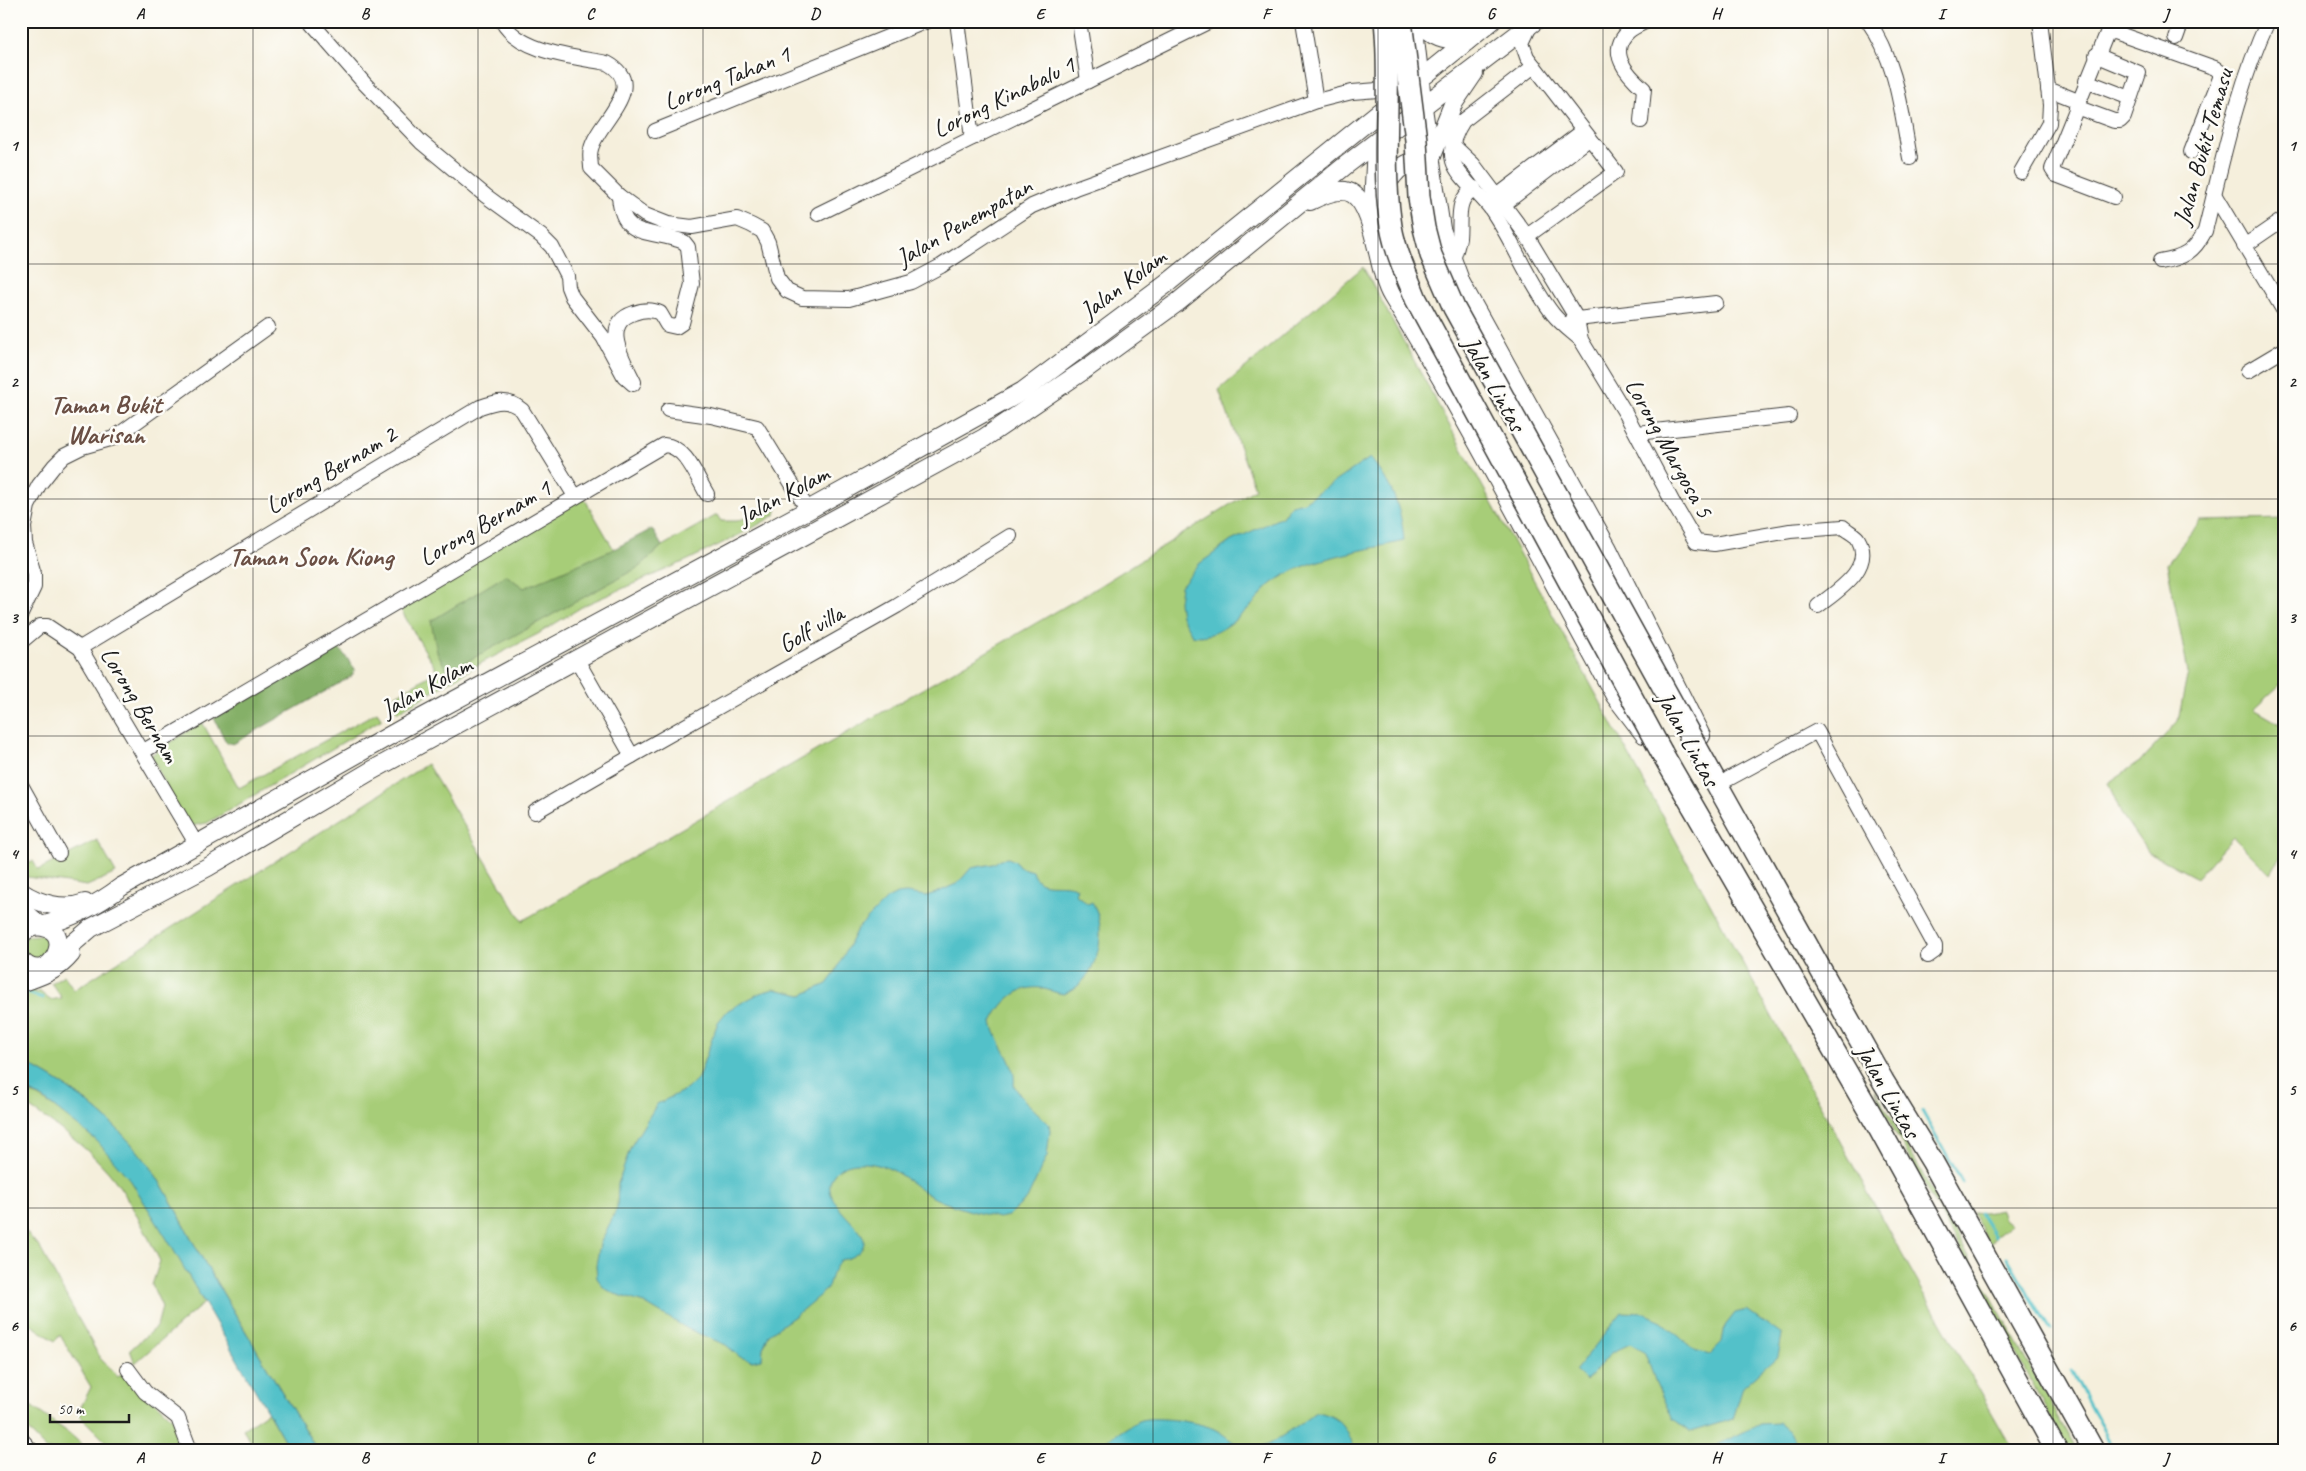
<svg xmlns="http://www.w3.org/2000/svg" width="2306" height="1471" viewBox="0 0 2306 1471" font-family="Caveat,sans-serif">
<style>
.green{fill:#a7cd78;stroke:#62744a}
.forest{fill:#85b068;stroke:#506642}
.water{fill:#53c1c9;stroke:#386e72}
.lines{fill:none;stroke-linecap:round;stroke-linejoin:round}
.stream{stroke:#53c1c9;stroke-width:3}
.minor-casing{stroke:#3d3c39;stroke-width:16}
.major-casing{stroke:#3d3c39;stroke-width:20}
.highway-casing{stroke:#3d3c39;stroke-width:24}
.minor{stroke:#fff;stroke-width:14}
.major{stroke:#fff;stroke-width:18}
.highway{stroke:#fff;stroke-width:21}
.highway-bridge-casing{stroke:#3d3c39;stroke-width:24;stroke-linecap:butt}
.highway-bridge{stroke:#fff;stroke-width:21}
.grid{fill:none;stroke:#1c1c1c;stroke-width:1;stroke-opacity:0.55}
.labels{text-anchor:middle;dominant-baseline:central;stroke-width:5;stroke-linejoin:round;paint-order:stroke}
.street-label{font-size:25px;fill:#1c1c1c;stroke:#fdfcf7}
.neighbourhood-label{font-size:26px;font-weight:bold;fill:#6a4f44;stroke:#fdfcf7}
.neatline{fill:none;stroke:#1c1c1c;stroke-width:2}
.grid-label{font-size:16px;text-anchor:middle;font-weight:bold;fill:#1c1c1c}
</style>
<rect width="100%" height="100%" fill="#fdfcf7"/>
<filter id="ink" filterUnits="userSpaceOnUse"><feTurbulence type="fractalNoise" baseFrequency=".02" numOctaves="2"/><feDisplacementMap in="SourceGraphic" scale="10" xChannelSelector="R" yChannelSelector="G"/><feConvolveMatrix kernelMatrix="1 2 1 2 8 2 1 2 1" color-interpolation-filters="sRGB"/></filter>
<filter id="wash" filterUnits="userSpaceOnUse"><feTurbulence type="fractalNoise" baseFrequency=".0096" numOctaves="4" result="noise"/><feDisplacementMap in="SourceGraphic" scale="20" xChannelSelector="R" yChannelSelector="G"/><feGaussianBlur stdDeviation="1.12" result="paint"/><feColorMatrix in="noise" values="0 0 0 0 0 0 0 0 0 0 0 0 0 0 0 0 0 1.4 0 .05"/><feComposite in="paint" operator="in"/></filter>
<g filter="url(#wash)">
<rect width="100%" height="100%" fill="#f5efdc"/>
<g class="green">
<path d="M1363 267 1891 1235 2013 1450H317C278 1386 240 1322 202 1258 182 1223 162 1178 135 1148 105 1113 63 1081 21 1061V992L33 990 37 993 39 991 50 1000 62 998 51 983 64 975 74 990 427 764 522 921 1088 593 1255 489 1219 390Z"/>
<path d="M583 496 620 560 431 621 639 567 662 546 717 515 721 521H737L777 506 775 515 751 529 688 560 585 605 538 634 485 661 398 712 388 700 437 671 398 605Z"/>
<path d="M2285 519V680L2254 709 2285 727V849L2270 874 2233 837 2197 878 2148 852 2122 815 2108 783 2142 760 2178 721 2188 672 2167 564 2200 521Z"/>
<path d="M377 712 382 719 221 815 207 823 186 827 151 755 202 722 239 788Z"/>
<path d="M97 840 116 873 87 886 27 877 21 873V867L33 861 38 870Z"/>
<path d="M49 934 53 952 37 962 25 954 23 944 27 936Z"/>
<path d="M21 1087C55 1106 89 1129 115 1159 150 1201 177 1255 204 1303L135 1363 130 1350 157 1326 162 1307 152 1285 160 1261C150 1241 140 1220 128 1200 104 1157 61 1129 21 1102Z"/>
<path d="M1875 1089 2077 1450H2067L1999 1319 1881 1107Z"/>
<path d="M2001 1210 2004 1218 2011 1224 1998 1234 1990 1245 1972 1212 1984 1213Z"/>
<path d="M21 1226 40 1248 100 1358 118 1377 124 1372 174 1420 185 1450H114L80 1416 79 1411 91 1387 60 1335 55 1341 21 1318V1295L30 1291 21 1271Z"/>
<path d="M21 1399 69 1433 88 1450H47L21 1423Z"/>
<path d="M268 1412 290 1450H256L243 1429Z"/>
</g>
<g class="forest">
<path d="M652 529 662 546 639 567 448 672 437 652 431 621 506 575 524 588 614 549Z"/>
<path d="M337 645 355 669 352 676 233 744 226 742 214 718Z"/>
</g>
<g class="water">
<path d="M1370 458C1391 482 1402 509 1404 541 1362 551 1307 558 1272 583 1266 587 1262 594 1257 600 1241 616 1216 641 1192 635L1181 616 1179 602 1181 586 1199 564 1231 541 1282 517 1291 505 1304 502Z"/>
<path d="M1008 858 1015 861 1019 867 1032 871C1038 893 1061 879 1077 888L1075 894 1088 904 1092 902C1107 925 1100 964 1081 983 1076 988 1070 991 1064 994 1056 993 1049 990 1041 988 1017 985 1001 1003 992 1022 996 1044 1017 1062 1014 1085L1021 1097 1049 1124 1050 1131 1047 1156 1027 1199 1008 1216 999 1218C978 1213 945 1205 927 1194 911 1184 898 1169 878 1165 866 1162 848 1161 838 1170 810 1196 862 1224 864 1240 865 1252 850 1259 840 1260L832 1274 827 1289 795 1316 769 1334 763 1348 762 1359 752 1361 740 1357 726 1345 688 1329 644 1303 615 1294 604 1288 597 1278 596 1265 600 1244 617 1208 618 1184 631 1146 657 1104 687 1089 698 1078 718 1022 728 1010 760 993 774 989 802 995 827 984 835 973 857 929 887 899 897 894 906 893 926 896 936 893 958 883 971 868 993 864 1001 859Z"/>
<path d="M21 1061C63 1081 105 1113 135 1148 162 1178 182 1223 202 1258 240 1322 278 1386 317 1450H290L170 1244 131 1181 97 1141 45 1100 21 1087Z"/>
<path d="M1747 1310 1782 1335 1778 1356 1743 1387 1733 1419 1690 1432 1673 1420 1656 1383 1645 1353 1630 1344 1611 1353 1586 1381 1575 1371 1622 1312 1644 1313 1662 1321 1694 1350 1710 1354 1722 1342 1725 1326 1735 1313Z"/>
<path d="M1317 1412C1340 1416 1348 1429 1354 1450H1092C1103 1444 1133 1422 1141 1420 1156 1416 1202 1422 1216 1430 1228 1436 1237 1449 1252 1449 1268 1450 1302 1421 1317 1412Z"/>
<path d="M1778 1423 1790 1433 1802 1450H1707L1760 1424Z"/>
</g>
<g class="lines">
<g class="stream">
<path d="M21 994 27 993 43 998"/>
<path d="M1922 1111 1962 1182"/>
<path d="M1980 1213 1995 1237"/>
<path d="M2007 1257 2050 1330"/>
<path d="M2071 1370 2114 1450"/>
</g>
</g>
</g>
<g filter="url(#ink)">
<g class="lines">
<g class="minor-casing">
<g id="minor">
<path d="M310 21 365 84 421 142 486 196 541 236 552 247 567 276 568 287 572 297 603 337 624 376 633 384 634 382C624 361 600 324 634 313 642 310 652 309 660 313L667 325 676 327 682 323 692 284 688 247 684 242C652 229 622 241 619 196"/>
<path d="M502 21C519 53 576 57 607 63 650 86 597 122 591 149 589 155 591 162 591 168L619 196 645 215 668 224 692 227 737 219 751 225 762 231 768 242 777 278 787 291 802 298 849 299 911 282 941 266 1032 206 1075 188 1316 101 1352 92 1378 90"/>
<path d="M957 21 972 138"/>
<path d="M1079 21 1088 81"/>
<path d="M1303 21 1316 101"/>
<path d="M1868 21C1897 62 1901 109 1910 158"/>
<path d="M2176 38 2182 21"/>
<path d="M1534 66 1463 121C1456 132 1449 147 1453 161 1457 176 1481 195 1491 209 1514 242 1528 282 1553 314 1561 324 1572 332 1581 340"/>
<path d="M2086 81 2130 98"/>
<path d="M2048 89 2078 101"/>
<path d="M2076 107 2114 121H2120L2124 117 2139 73 2096 55"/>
<path d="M1641 121 1644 89C1627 74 1606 52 1629 31 1634 27 1641 24 1647 21"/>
<path d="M655 131 927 21"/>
<path d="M1453 145 1473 164 1527 236 1577 319 1581 340 1626 414 1672 501 1696 542 1714 544 1790 531 1843 527C1847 531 1856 535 1858 539 1875 568 1837 591 1818 606"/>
<path d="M2021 172 2049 123 2050 105 2040 21"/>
<path d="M2214 194 2285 313"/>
<path d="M2114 197 2056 175 2052 169 2107 33 2114 32 2215 68 2220 72V78L2191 152"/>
<path d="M1492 203 1497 196 1583 131"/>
<path d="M1495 206 1503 205 1589 139"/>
<path d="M818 214 1210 21"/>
<path d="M1527 236 1616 172 1527 57 1522 43 1530 26"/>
<path d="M2244 246 2285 218"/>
<path d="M1453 260C1455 253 1458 245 1459 238 1461 217 1455 201 1474 188"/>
<path d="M2160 262C2184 258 2194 252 2205 231 2223 160 2237 88 2268 21"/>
<path d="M1569 323 1577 319 1716 303"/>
<path d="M2248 371 2285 349"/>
<path d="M668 410 711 416 757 427 808 510"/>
<path d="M1637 433 1789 416"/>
<path d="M21 614 34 587V574L25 543 24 527 28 506 39 485 54 466 64 456 82 447 114 438 268 327"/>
<path d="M21 642 40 626H47L80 648 197 845"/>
<path d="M80 648 480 407C497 401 508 398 522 410L575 496"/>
<path d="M577 660 632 756 897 606 1010 536"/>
<path d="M142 752 664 445C686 446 697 478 707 494"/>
<path d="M21 785 59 853"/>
<path d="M1717 785 1817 731 1935 946V951L1928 956"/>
<path d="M535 812 632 756"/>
<path d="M128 1369 145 1392 178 1418 190 1450"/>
<path d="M21 1439 31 1450"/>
</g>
</g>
<g class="major-casing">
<g id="major">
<path d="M1413 21 1423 108 1441 229 1461 283 1607 547 1701 736"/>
<path d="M1419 21C1434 39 1445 39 1467 41"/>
<path d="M1436 21C1450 31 1468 27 1483 21"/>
<path d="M1432 156 1453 104 1474 73"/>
<path d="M1385 188C1392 175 1413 147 1425 173"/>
<path d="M1310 201C1322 195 1341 186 1353 194 1376 209 1377 272 1392 296 1472 426 1542 563 1615 696L1644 734"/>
<path d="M1372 226 1376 145"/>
<path d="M21 892C39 904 64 911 85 903"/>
<path d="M21 909 41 926C69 919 97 905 121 887L405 727 808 510 1023 391 1165 285 1492 21"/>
<path d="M21 935C27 928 34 925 43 927 77 932 48 990 21 960"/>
<path d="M56 958 91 928 208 867 369 772 984 438 1090 366 1178 302 1346 165 1535 21"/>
<path d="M21 983C42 975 56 972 71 954"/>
</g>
</g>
<g class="highway-casing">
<g id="highway">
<path d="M1662 753 1880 1130 2056 1450"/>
<path d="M1714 779 1883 1081 1932 1161 2093 1450"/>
</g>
</g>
<use href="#minor" class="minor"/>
<use href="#major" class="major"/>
<use href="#highway" class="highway"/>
<g class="highway-bridge-casing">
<g id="highway-bridge">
<path d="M1385 21C1392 87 1381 153 1390 219 1393 247 1406 273 1416 299L1662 753"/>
<path d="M1401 21 1416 140 1419 197 1424 228 1431 255 1454 308 1714 779"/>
</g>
</g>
<use href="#highway-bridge" class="highway-bridge"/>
</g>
</g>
<path class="grid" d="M253 21V1450M478 21V1450M703 21V1450M928 21V1450M1153 21V1450M1378 21V1450M1603 21V1450M1828 21V1450M2053 21V1450M21 264H2285M21 499H2285M21 736H2285M21 971H2285M21 1208H2285"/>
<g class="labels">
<g class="street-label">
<text transform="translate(727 78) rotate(-22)">Lorong Tahan 1</text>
<text transform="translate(1004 97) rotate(-26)">Lorong Kinabalu 1</text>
<text transform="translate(2203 147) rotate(-74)">Jalan Bukit Temasu</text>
<text transform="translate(964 222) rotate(-30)">Jalan Penempatan</text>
<text transform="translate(1123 284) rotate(-37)">Jalan Kolam</text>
<text transform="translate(1494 384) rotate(61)">Jalan Lintas</text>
<text transform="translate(1669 448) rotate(61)">Lorong Margosa 5</text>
<text transform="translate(331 470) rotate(-31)">Lorong Bernam 2</text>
<text transform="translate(783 495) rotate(-28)">Jalan Kolam</text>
<text transform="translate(485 523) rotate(-30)">Lorong Bernam 1</text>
<text transform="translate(811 629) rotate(-30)">Golf villa</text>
<text transform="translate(426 687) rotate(-29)">Jalan Kolam</text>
<text transform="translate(140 705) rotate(59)">Lorong Bernam</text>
<text transform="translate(1688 739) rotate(61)">Jalan Lintas</text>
<text transform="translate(1888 1091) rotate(60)">Jalan Lintas</text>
</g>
<g class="neighbourhood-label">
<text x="106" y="404">Taman Bukit<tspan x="106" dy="30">Warisan</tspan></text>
<text x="311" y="556">Taman Soon Kiong</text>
</g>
</g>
<rect width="2306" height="1471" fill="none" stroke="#fdfcf7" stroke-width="55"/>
<path d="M50 1414v8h79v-8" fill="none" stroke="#1c1c1c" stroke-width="2.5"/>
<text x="58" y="1414" font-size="15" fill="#1c1c1c" stroke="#fdfcf7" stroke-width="4" paint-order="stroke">50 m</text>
<rect x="28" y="28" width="2250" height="1416" class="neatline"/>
<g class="grid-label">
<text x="140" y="19">A</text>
<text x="365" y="19">B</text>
<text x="590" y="19">C</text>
<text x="815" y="19">D</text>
<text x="1040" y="19">E</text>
<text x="1266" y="19">F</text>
<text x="1491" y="19">G</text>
<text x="1716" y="19">H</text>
<text x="1941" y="19">I</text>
<text x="2166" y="19">J</text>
<text x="14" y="151">1</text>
<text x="2292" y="151">1</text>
<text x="14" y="387">2</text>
<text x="2292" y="387">2</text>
<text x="14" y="623">3</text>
<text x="2292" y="623">3</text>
<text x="14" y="859">4</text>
<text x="2292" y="859">4</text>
<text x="14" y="1095">5</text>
<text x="2292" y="1095">5</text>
<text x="14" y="1331">6</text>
<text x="2292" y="1331">6</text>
<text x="140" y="1463">A</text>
<text x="365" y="1463">B</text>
<text x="590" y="1463">C</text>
<text x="815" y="1463">D</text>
<text x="1040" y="1463">E</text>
<text x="1266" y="1463">F</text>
<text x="1491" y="1463">G</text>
<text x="1716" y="1463">H</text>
<text x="1941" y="1463">I</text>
<text x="2166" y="1463">J</text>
</g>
</svg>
